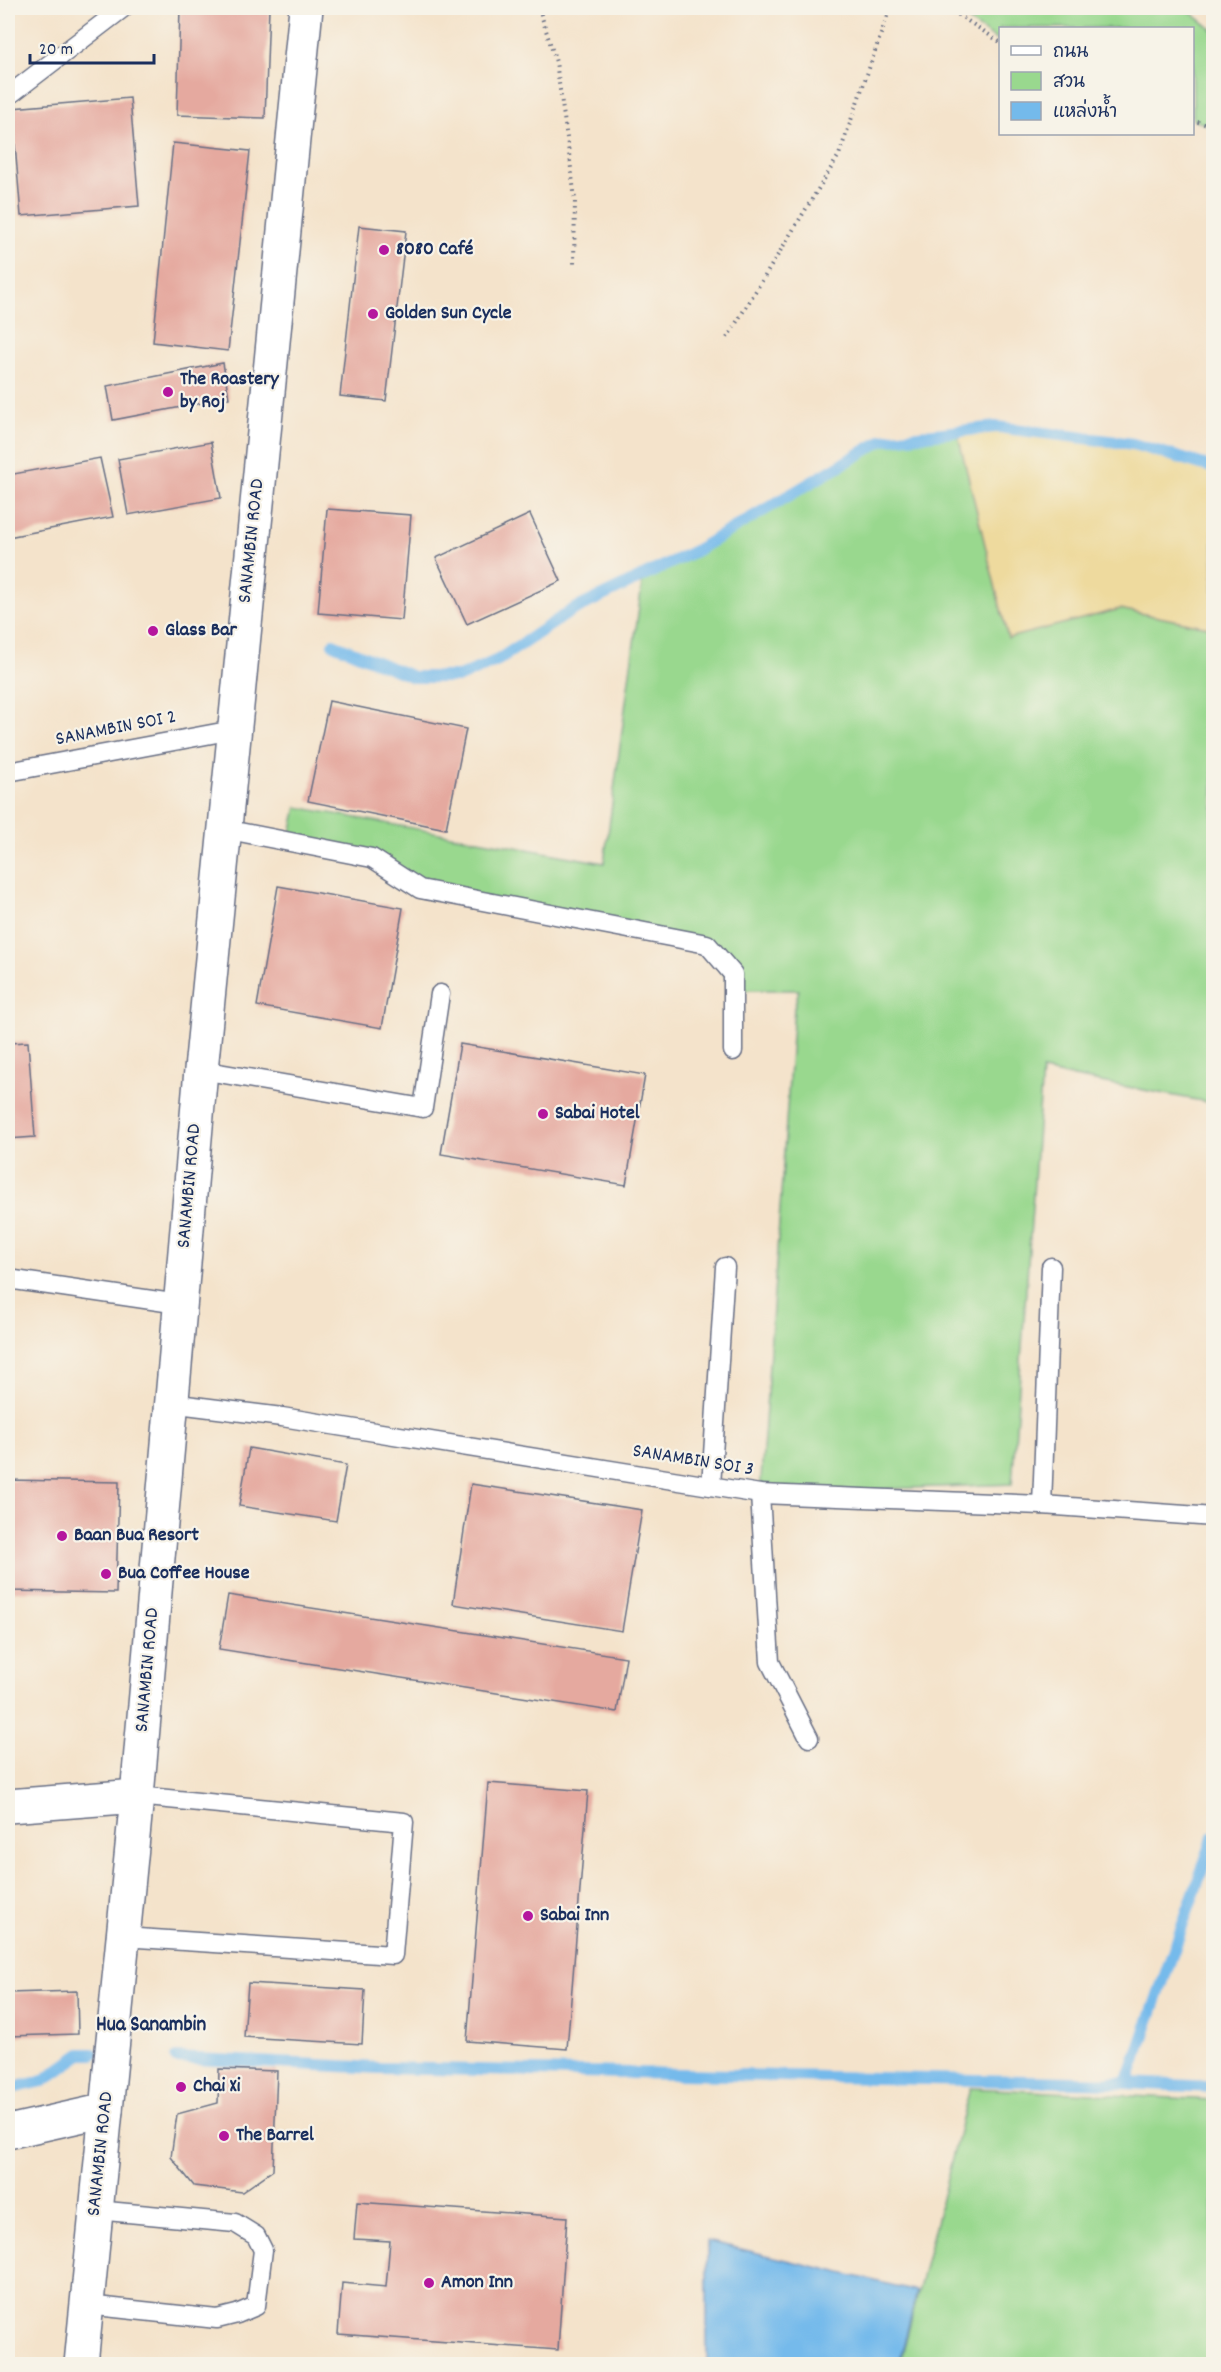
<svg xmlns="http://www.w3.org/2000/svg" width="1221" height="2372" viewBox="0 0 1221 2372" font-family="Dekko,'Playpen Sans Thai',sans-serif">
<style>
.green{fill:#99d88e;stroke:#5a8476;stroke-width:1.5}
.sand{fill:#eeda9e;stroke:#84847e;stroke-width:1.5}
.water{fill:#74baeb;stroke:#4874a4;stroke-width:1.5}
.lines{fill:none;stroke-linecap:round;stroke-linejoin:round}
.stream{stroke:#74baeb;stroke-width:12}
.building{fill:#e5a99f}
.lane-casing{stroke:#676e84;stroke-width:21}
.street-casing{stroke:#676e84;stroke-width:36}
.secondary-casing{stroke:#676e84;stroke-width:36}
.path{stroke:#676e84;stroke-width:4;stroke-dasharray:1.5 4.5;stroke-linecap:butt}
.lane{stroke:#fff;stroke-width:18}
.street{stroke:#fff;stroke-width:33}
.secondary{stroke:#fff;stroke-width:33}
.poi-dot{fill:#b5179e;stroke:#f7f3e8;stroke-width:2}
.labels{text-anchor:middle;dominant-baseline:central;stroke-width:4.5;stroke-linejoin:round;paint-order:stroke}
.poi-label{font-size:20px;font-weight:bold;fill:#1b2f5e;stroke:#f7f3e8;text-anchor:start}
.street-label{font-size:20px;fill:#1b2f5e;stroke:#f7f3e8}
.neighbourhood-label{font-size:21px;font-weight:bold;fill:#1b2f5e;stroke:#f7f3e8}
</style>
<rect width="100%" height="100%" fill="#f7f3e8"/>
<filter id="ink" filterUnits="userSpaceOnUse"><feTurbulence type="fractalNoise" baseFrequency=".0167" numOctaves="2"/><feDisplacementMap in="SourceGraphic" scale="12" xChannelSelector="R" yChannelSelector="G"/><feConvolveMatrix kernelMatrix="1 2 1 2 8 2 1 2 1" color-interpolation-filters="sRGB"/></filter>
<filter id="wash" filterUnits="userSpaceOnUse"><feTurbulence type="fractalNoise" baseFrequency=".008" numOctaves="4" result="noise"/><feDisplacementMap in="SourceGraphic" scale="24" xChannelSelector="R" yChannelSelector="G"/><feGaussianBlur stdDeviation="1.35" result="paint"/><feColorMatrix in="noise" values="0 0 0 0 0 0 0 0 0 0 0 0 0 0 0 0 0 1.4 0 .05"/><feComposite in="paint" operator="in"/></filter>
<g filter="url(#wash)">
<rect width="100%" height="100%" fill="#f4e3cb"/>
<g class="green">
<path d="M949 8H1185L1213 30V127L1193 120 1192 28H1000V42Z"/>
<path d="M957 431 1008 637 1120 609 1213 628V1103L1042 1071 1012 1484 760 1494 794 1008 799 990H733L707 944 420 889 372 858 289 842 297 807 604 863 643 577 883 440Z"/>
<path d="M970 2088 1213 2100V2364H900Z"/>
</g>
<path class="sand" d="M996 427 1133 444 1213 468V628L1120 609 1008 638 957 431Z"/>
<path class="water" d="M707 2241 917 2291 899 2364H707Z"/>
<g class="lines">
<g class="stream">
<path d="M333 644 413 677H459L498 660 571 611 695 551 883 440 996 427 1133 444 1214 468"/>
<path d="M176 2058 379 2068 1127 2083 1214 1836"/>
<path d="M1127 2083 1214 2087"/>
<path d="M8 2089 43 2081 81 2054H93"/>
</g>
</g>
<g id="blocks">
<g class="building">
<path d="M180 8H269L265 118 177 115Z"/>
<path d="M130 98 139 206 21 216 12 108Z"/>
<path d="M173 143 250 151 228 351 153 342Z"/>
<path d="M359 226 406 231 386 401 340 396Z"/>
<path d="M223 363 229 398 113 420 107 386Z"/>
<path d="M211 442 221 498 128 515 118 459Z"/>
<path d="M100 458 113 517 8 537V475Z"/>
<path d="M327 509 411 515 402 620 318 613Z"/>
<path d="M530 514 561 581 467 624 436 558Z"/>
<path d="M329 701 466 729 446 829 308 801Z"/>
<path d="M278 886 403 908 382 1028 257 1006Z"/>
<path d="M28 1042 35 1137 8 1139V1043Z"/>
<path d="M460 1044 645 1075 626 1185 441 1154Z"/>
<path d="M249 1448 346 1465 336 1521 239 1506Z"/>
<path d="M8 1480 119 1482 116 1593 8 1591Z"/>
<path d="M471 1484 642 1510 622 1631 453 1604Z"/>
<path d="M228 1595 626 1657 617 1712 219 1649Z"/>
<path d="M488 1783 588 1791 567 2049 467 2041Z"/>
<path d="M248 1983 365 1990 362 2044 244 2037Z"/>
<path d="M77 1991 78 2034 8 2036V1993Z"/>
<path d="M219 2069 277 2071 273 2170 242 2192 194 2186 171 2157 177 2114 218 2103Z"/>
<path d="M357 2202 567 2217 558 2350 338 2334 342 2283 386 2287 390 2241 354 2239Z"/>
</g>
</g>
</g>
<g filter="url(#ink)">
<use href="#blocks" fill-opacity="0" stroke="#676e84" stroke-width="1.5"/>
<g class="lines">
<g class="lane-casing">
<g id="lane">
<path d="M8 96 123 8"/>
<path d="M8 772 233 730"/>
<path d="M224 829 372 858 420 889 707 944 733 974V1051"/>
<path d="M201 1070 423 1108 440 994"/>
<path d="M8 1279 179 1304"/>
<path d="M170 1403 282 1417 760 1494 1042 1505 1214 1517"/>
<path d="M711 1486 725 1267"/>
<path d="M760 1494 770 1662 809 1738"/>
<path d="M1042 1505 1051 1267"/>
<path d="M123 1937 393 1955 404 1822 137 1796"/>
<path d="M87 2305 217 2319 237 2314 256 2306 263 2250 256 2236 235 2223 96 2210"/>
</g>
</g>
<g class="street-casing">
<g id="street">
<path d="M8 1806 137 1796"/>
<path d="M8 2132 106 2110"/>
</g>
</g>
<g class="secondary-casing">
<path id="secondary" d="M81 2364 137 1796 201 1070 306 8"/>
</g>
<g class="path">
<path d="M539 8 556 62 567 138 575 199 574 265"/>
<path d="M948 8 1000 42"/>
<path d="M1192 120 1214 127"/>
<path d="M727 338 839 155 890 8"/>
</g>
<use href="#lane" class="lane"/>
<use href="#street" class="street"/>
<use href="#secondary" class="secondary"/>
</g>
</g>
<g class="poi-dot">
<circle cx="384" cy="250" r="6"/>
<circle cx="373" cy="314" r="6"/>
<circle cx="168" cy="392" r="6"/>
<circle cx="153" cy="631" r="6"/>
<circle cx="543" cy="1114" r="6"/>
<circle cx="62" cy="1536" r="6"/>
<circle cx="106" cy="1574" r="6"/>
<circle cx="528" cy="1916" r="6"/>
<circle cx="181" cy="2087" r="6"/>
<circle cx="224" cy="2136" r="6"/>
<circle cx="429" cy="2283" r="6"/>
</g>
<g class="labels">
<g class="poi-label">
<text x="396" y="250">8080 Café</text>
<text x="385" y="314">Golden Sun Cycle</text>
<text x="180" y="380">The Roastery<tspan x="180" dy="23">by Roj</tspan></text>
<text x="165" y="631">Glass Bar</text>
<text x="555" y="1114">Sabai Hotel</text>
<text x="74" y="1536">Baan Bua Resort</text>
<text x="118" y="1574">Bua Coffee House</text>
<text x="540" y="1916">Sabai Inn</text>
<text x="193" y="2087">Chai Xi</text>
<text x="236" y="2136">The Barrel</text>
<text x="441" y="2283">Amon Inn</text>
</g>
<g class="street-label">
<text transform="translate(252 541) rotate(-84)">SANAMBIN ROAD</text>
<text transform="translate(116 729) rotate(-11)">SANAMBIN SOI 2</text>
<text transform="translate(190 1186) rotate(-85)">SANAMBIN ROAD</text>
<text transform="translate(693 1461) rotate(9)">SANAMBIN SOI 3</text>
<text transform="translate(148 1670) rotate(-85)">SANAMBIN ROAD</text>
<text transform="translate(101 2154) rotate(-84)">SANAMBIN ROAD</text>
</g>
<g class="neighbourhood-label">
<text x="151" y="2026">Hua Sanambin</text>
</g>
</g>
<rect width="1221" height="2372" fill="none" stroke="#f7f3e8" stroke-width="30"/>
<rect x="999" y="27" width="195" height="108" fill="#f7f3e8" stroke="#9fa5b1" stroke-width="1.5"/>
<rect x="1011" y="46" width="30" height="9" fill="#ffffff" stroke="#9fa5b1" stroke-width="1.5"/>
<text x="1053" y="57" font-size="18" fill="#1b2f5e">ถนน</text>
<rect x="1011" y="72" width="30" height="18" fill="#99d88e" stroke="#9fa5b1" stroke-width="1.5"/>
<text x="1053" y="87" font-size="18" fill="#1b2f5e">สวน</text>
<rect x="1011" y="102" width="30" height="18" fill="#74baeb" stroke="#9fa5b1" stroke-width="1.5"/>
<text x="1053" y="117" font-size="18" fill="#1b2f5e">แหล่งน้ำ</text>
<path d="M30 54v9h124v-9" fill="none" stroke="#1b2f5e" stroke-width="3"/>
<text x="39" y="54" font-size="18" fill="#1b2f5e" stroke="#f7f3e8" stroke-width="4.5" paint-order="stroke">20 m</text>
</svg>
